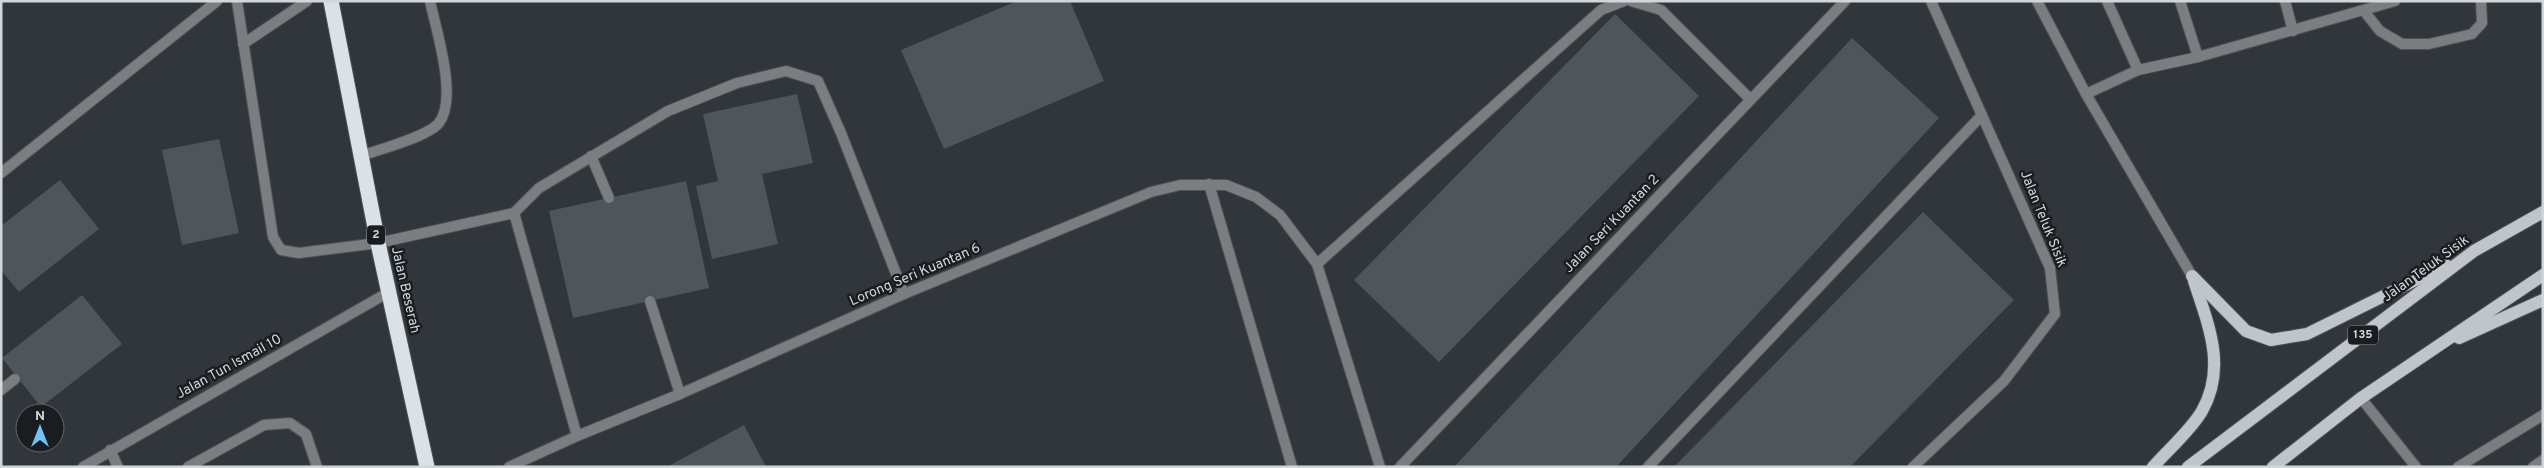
<svg xmlns="http://www.w3.org/2000/svg" width="2544" height="468" viewBox="0 0 2544 468" font-family="Overpass,sans-serif">
<style>
.building{fill:#4f565b}
.lines{fill:none;stroke-linecap:round;stroke-linejoin:round}
.lane-casing{stroke:#4d5357;stroke-width:12}
.street-casing{stroke:#4d5357;stroke-width:12}
.primary-casing{stroke:#4d5357;stroke-width:14}
.highway-casing{stroke:#4d5357;stroke-width:17}
.lane{stroke:#7a7e80;stroke-width:10}
.street{stroke:#7a7e80;stroke-width:10}
.primary{stroke:#bfc5ca;stroke-width:12}
.highway{stroke:#dae2e8;stroke-width:15}
.labels{text-anchor:middle;dominant-baseline:central;stroke-width:5;stroke-linejoin:round;paint-order:stroke}
.shield{fill:#1a1d1f;stroke:#9a9ea0;stroke-width:1}
.shield-label{font-size:12px;font-weight:bold;fill:#d1d6d8}
.street-label{font-size:14px;fill:#d1d6d8;stroke:#1a1d1f}
</style>
<rect width="100%" height="100%" fill="#30363b"/>
<g class="building">
<path d="M1017 1H1070L1104 81 944 149 901 50Z"/>
<path d="M1615 14 1699 96 1439 362 1354 280Z"/>
<path d="M1852 38 1939 118 1616 467H1454Z"/>
<path d="M797 94 813 163 762 174 778 244 712 259 696 186 718 181 703 114Z"/>
<path d="M219 139 239 233 182 245 162 150Z"/>
<path d="M60 180 99 229 19 292 1 270V226Z"/>
<path d="M686 181 709 288 573 318 549 211Z"/>
<path d="M1923 212 2014 300 1850 467H1674Z"/>
<path d="M82 295 122 344 41 407 2 358Z"/>
<path d="M744 425 766 467H667Z"/>
</g>
<g class="lines">
<g class="lane-casing">
<g id="lane">
<path d="M1631 1 1661 10 1750 99"/>
<path d="M2107 1 2138 70"/>
<path d="M2285 1 2293 31"/>
<path d="M2364 11 2380 31 2402 44H2429L2472 34 2482 23 2481 1"/>
<path d="M2198 57 2395 1"/>
<path d="M2086 94 2138 70 2198 57 2180 1"/>
<path d="M360 156C379 150 426 137 438 124 459 100 436 30 430 1"/>
<path d="M591 156 609 198"/>
<path d="M514 213 539 188 668 111 737 83 786 71 818 81 841 133 904 294"/>
<path d="M378 243 514 213 577 436"/>
<path d="M1317 264 1601 10 1624 1"/>
<path d="M650 301 680 394"/>
<path d="M1 390 15 379"/>
<path d="M2361 398 2416 467"/>
<path d="M110 450 118 467"/>
<path d="M188 467 264 425 290 423 306 434 317 467"/>
<path d="M1648 467 1982 115"/>
<path d="M2458 467 2543 415"/>
<path d="M2533 467 2543 460"/>
</g>
</g>
<g class="street-casing">
<g id="street">
<path d="M237 1 273 237 281 250 299 253 378 243"/>
<path d="M2037 1 2086 94 2192 276"/>
<path d="M243 44 307 1"/>
<path d="M1 173 217 1"/>
<path d="M1209 184 1292 467"/>
<path d="M83 467 389 292"/>
<path d="M509 467 577 436 680 394 904 294 1151 192 1180 185H1226L1256 197 1280 215 1317 264 1380 467"/>
<path d="M1400 467 1845 1"/>
<path d="M1913 467 2004 381 2055 314 2050 268 1931 1"/>
</g>
</g>
<g class="primary-casing">
<g id="primary">
<path d="M2192 276 2246 331 2271 340 2307 334 2446 265"/>
<path d="M2459 338 2543 300"/>
<path d="M2153 467C2168 450 2191 430 2202 411 2227 367 2208 324 2194 281"/>
<path d="M2188 467 2474 251 2543 212"/>
<path d="M2273 467 2361 398 2543 275"/>
</g>
</g>
<g class="highway-casing">
<path id="highway" d="M331 1 378 243 427 467"/>
</g>
<use href="#lane" class="lane"/>
<use href="#street" class="street"/>
<use href="#primary" class="primary"/>
<use href="#highway" class="highway"/>
</g>
<g class="labels">
<g class="shield">
<rect x="367" y="225.5" width="18" height="19" rx="4"/>
<rect x="2348" y="325.5" width="30" height="19" rx="4"/>
</g>
<g class="shield-label">
<text x="376" y="235">2</text>
<text x="2363" y="335">135</text>
</g>
<g class="street-label">
<text transform="translate(2043 219) rotate(68)">Jalan Teluk Sisik</text>
<text transform="translate(1612 224) rotate(-46)">Jalan Seri Kuantan 2</text>
<text transform="translate(2426 269) rotate(-36)">Jalan Teluk Sisik</text>
<text transform="translate(915 275) rotate(-23)">Lorong Seri Kuantan 6</text>
<text transform="translate(405 290) rotate(77)">Jalan Beserah</text>
<text transform="translate(229 367) rotate(-29)">Jalan Tun Ismail 10</text>
</g>
</g>
<rect width="2544" height="468" fill="none" stroke="#d1d6d8" stroke-width="5"/>
<g transform="translate(40 428)"><circle r="24" fill="#1a1d1f" stroke="#636769"/>
<path d="M0-4L9 19L0 12L-9 19Z" fill="#71c1f5"/>
<text y="-8" font-size="14" font-weight="bold" text-anchor="middle" fill="#d1d6d8">N</text>
</g>
</svg>
